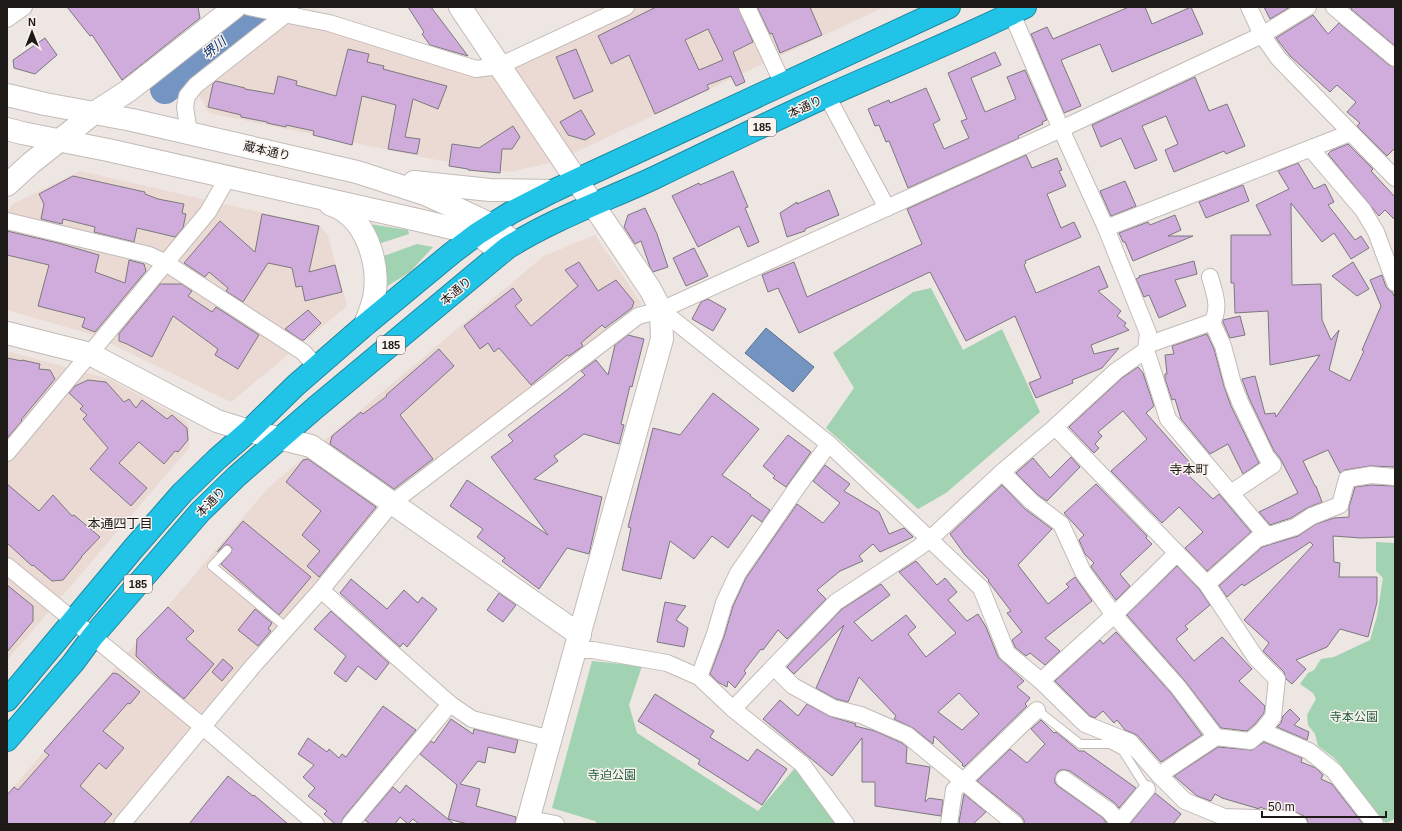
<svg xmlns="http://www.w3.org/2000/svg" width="1402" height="831" viewBox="0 0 1402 831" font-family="Helvetica,'Noto Sans JP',sans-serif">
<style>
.built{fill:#eadad3}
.green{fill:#a1d2b2}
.water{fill:#7495c2;stroke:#5a708f}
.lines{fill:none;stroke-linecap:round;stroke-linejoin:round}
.river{stroke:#7495c2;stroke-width:30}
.building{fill:#cfacdc;stroke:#7c787d;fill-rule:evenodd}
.lane-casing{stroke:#c3bbb8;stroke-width:10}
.street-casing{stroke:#c3bbb8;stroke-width:18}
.secondary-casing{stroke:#c3bbb8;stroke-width:24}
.highway-casing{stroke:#20889f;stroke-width:24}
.lane{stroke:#fff;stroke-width:8}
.street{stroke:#fff;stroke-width:16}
.secondary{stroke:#fff;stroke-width:22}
.highway{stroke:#21c3e7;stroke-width:22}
.labels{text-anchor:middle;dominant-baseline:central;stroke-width:3;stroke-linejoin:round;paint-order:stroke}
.shield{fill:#fbf3ef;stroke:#605b58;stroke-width:1}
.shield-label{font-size:11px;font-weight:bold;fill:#1d1a18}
.street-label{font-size:12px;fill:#1d1a18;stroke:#fbf3ef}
.park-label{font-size:12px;fill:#1f5e3d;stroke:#fbf3ef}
.water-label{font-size:13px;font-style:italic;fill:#09366d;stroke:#fbf3ef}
.neighbourhood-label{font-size:13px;fill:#1d1a18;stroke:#fbf3ef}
</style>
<rect width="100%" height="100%" fill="#eee6e2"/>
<g class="built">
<path d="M631 7H884L557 161 510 172 437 160 209 113 198 94 205 90 287 18 483 76Z"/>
<path d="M80 171 320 226 328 236 347 306 231 402 93 335 7 310V212L13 204Z"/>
<path d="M595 235 642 304 391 499 190 732 113 824H7V795L269 487 544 256Z"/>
<path d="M7 351 109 379 182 418 189 426V448L7 660Z"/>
</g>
<g class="green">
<path d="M363 223 408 230 409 234 375 245Z"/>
<path d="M417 244 433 247 410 272 381 290V257Z"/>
<path d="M931 288 963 350 1002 329 1040 412 946 493 918 509 826 428 854 388 833 353 913 292Z"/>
<path d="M1376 542 1395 543V819L1386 823 1375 814 1339 763 1333 757 1318 746 1315 734 1308 725 1307 715 1316 699 1313 693 1300 684 1308 673 1314 670 1321 659 1334 657 1370 640 1377 616 1383 578 1376 571Z"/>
<path d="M592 661 642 666 629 705 637 733 758 811 795 768 836 824H598L595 821 552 808Z"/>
</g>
<path class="water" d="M766 328 814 367 793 392 745 353Z"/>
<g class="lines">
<path class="river" d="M165 89 263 7"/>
</g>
<g class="building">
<path d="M67 7H198L200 18 122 80 92 35 90 36Z"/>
<path d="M408 7H431L468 56 430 45 422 34 424 32Z"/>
<path d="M656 7H738L753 42 733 52 745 82 736 86 731 76 707 85 709 89 655 114 629 55 611 64 598 36ZM708 29 723 60 699 70 685 40Z"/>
<path d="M757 7H810L822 35 780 53 772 33 770 34Z"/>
<path d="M1129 7H1145L1152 24 1191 7 1203 34 1112 72 1100 44 1061 60 1081 106 1064 113 1031 34 1047 27 1053 39Z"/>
<path d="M1264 7H1290L1270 19Z"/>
<path d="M1353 7H1395V46L1351 9Z"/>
<path d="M1313 15 1328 34 1339 23 1389 65 1395 67V148L1387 156 1357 126 1360 123 1347 112 1356 102 1337 85 1330 92 1290 56 1276 38Z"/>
<path d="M45 38 57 55 35 74 14 68 13 60Z"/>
<path d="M348 49 369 54 367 62 384 66 383 69 447 86 438 109 413 99 405 137 420 139 417 154 388 149 396 105 362 96 352 145 313 135 314 131 286 125V127L267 123V122L241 117V115L208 107 213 84 216 81 245 88V89L274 94 278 76 297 81 296 85 336 96Z"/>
<path d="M576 49 593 91 574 99 556 57Z"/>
<path d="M995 52 1001 65 971 78 985 112 1016 99 1007 77 1025 70 1047 120 1042 122 1043 124 1018 136 1019 138 908 188 889 141 886 142 879 125 875 126 868 109 889 100 890 103 926 88 940 120 933 124 944 149 969 138 961 121 967 119 948 73Z"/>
<path d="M1195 77 1209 111 1227 104 1245 146 1226 154 1224 151 1174 172 1165 150 1178 144 1166 116 1142 126 1157 160 1135 169 1121 138 1101 147 1092 125Z"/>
<path d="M581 110 595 134 585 140 568 135 560 122Z"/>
<path d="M513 126 520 137 512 149H502L500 173 468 170V169L449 166 452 144 479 148Z"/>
<path d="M1348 144 1373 169 1371 171 1395 197V220L1385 210 1379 216 1328 154 1331 151Z"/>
<path d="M1026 155 1032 168 1057 158 1062 170 1059 171 1066 186 1047 194 1061 228 1074 222 1081 237 1025 261 1026 263 1024 265 1036 293 1099 266 1108 287 1098 291 1121 311 1117 316 1126 323 1124 326 1129 330 1091 345 1094 354 1119 348 1102 368 1072 380 1073 383 1036 398 1029 383 1041 378 1015 316 966 341 930 272 799 333 778 288 768 292 762 275 794 262 807 297 922 244 907 209Z"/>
<path d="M1298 163 1314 189 1325 184 1334 202 1328 205 1355 240 1361 236 1369 248 1351 259 1334 233 1322 242 1291 203 1292 285 1321 284 1322 320 1331 340 1339 330 1329 370 1350 381 1364 351 1362 350 1381 306 1370 280 1382 275 1386 287 1389 290 1392 292 1395 298V467L1370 466 1345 470 1340 473 1328 450 1303 461 1315 486H1316L1322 502 1307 508 1291 518 1270 525 1259 512 1298 493 1280 458 1274 451 1249 398 1242 379 1255 376 1265 414 1275 413 1276 417 1320 355 1270 365 1268 311 1235 313 1234 283H1231V235H1271L1256 205 1289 189 1278 171Z"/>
<path d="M733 171 748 207 745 208 759 242 748 247 739 226 698 247 672 196 699 183 700 185Z"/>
<path d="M73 176 145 192V194L158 199 184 204 182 213 186 214 183 228 175 237 137 228 134 242 94 232 95 227 63 219 62 224 41 219 44 204 39 194Z"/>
<path d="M1125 181 1136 206 1111 216 1100 191Z"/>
<path d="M1243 185 1249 201 1206 218 1199 202Z"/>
<path d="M829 190 839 215 805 229V231L787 237 780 213 797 202V204Z"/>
<path d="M645 208 657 234 668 267 653 272 650 267 641 241 635 244 624 227 628 215Z"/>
<path d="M262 214 319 226 309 272 335 265 342 292 305 301 302 286 296 287 292 268 268 263 243 302 226 291 228 288 209 272 205 277 184 263 220 221 255 252Z"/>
<path d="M1175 215 1181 230 1168 236H1193L1133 261 1125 242H1123L1119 233 1148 222 1150 225Z"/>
<path d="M7 231 58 243 99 255 95 272 125 283 129 260 144 264 146 271 95 332 82 327 85 318 38 306 49 265 7 255Z"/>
<path d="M694 248 708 276 686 286 673 258Z"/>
<path d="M1194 261 1197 274 1175 280 1186 306 1159 318 1149 295 1144 297 1136 279 1140 277 1139 276Z"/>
<path d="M579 262 598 291 616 280 634 302 632 308 605 328 602 325 581 343 583 346 569 356 567 355 531 385 499 348 494 352 488 343 480 349 464 326 513 288 522 300 515 306 531 326 578 286 565 270Z"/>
<path d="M1353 262 1369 289 1357 296 1332 276Z"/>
<path d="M160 284H182L192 291 188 296 212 312 216 307 259 335 238 369 215 355 218 349 173 316 152 357 127 344 119 341V334Z"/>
<path d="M708 299 726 309 713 331 692 319 701 302Z"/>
<path d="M308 310 321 323 304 340H301L285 329Z"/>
<path d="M1240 316 1245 335 1230 338 1223 322V320Z"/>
<path d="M1207 334 1214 349 1224 386 1231 406 1259 463 1243 474 1228 444 1210 454 1181 419 1175 399 1172 400 1165 379V374H1167L1165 355 1174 354 1172 346Z"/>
<path d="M628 335 644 339 632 387 630 386 621 424 624 425 619 444 584 434 554 456 558 461 534 479 602 497 589 554 567 548 539 589 502 561 505 558 477 537 483 529 450 506 467 480 548 535 491 457 513 441 508 435 567 390 585 375 581 371 596 360 608 375 615 345Z"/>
<path d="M439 349 454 366 400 415 433 459 394 489 330 444 332 436 361 412 363 414 387 396 386 395Z"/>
<path d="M7 358 22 361V360L40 364 39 369 50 370 55 379 21 420 22 421 7 438Z"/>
<path d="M1138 367 1143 373 1154 406 1146 413 1191 464 1182 469 1213 499 1219 494 1251 532 1207 571 1185 548 1203 532 1179 507 1162 523 1111 471 1147 439 1123 411 1098 432 1102 436 1095 444 1099 448 1094 453 1069 427 1122 378Z"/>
<path d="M88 380 106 382 124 402 129 399 136 408 142 400 167 419 172 415 187 428 188 440 178 452 175 451 164 464 139 442 119 463 147 488 131 506 90 469 108 448 83 419 87 415 80 409 83 406 69 393 75 386Z"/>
<path d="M713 393 759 429 722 475 751 495 750 496 770 510 762 522 752 515 728 548 712 536 694 559 670 541 661 579 622 570 631 528 628 527 653 428 680 435Z"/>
<path d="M788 435 811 452 786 487 773 478 775 476 763 466Z"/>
<path d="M1071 457 1080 467 1047 501 1038 495 1016 473 1033 458 1050 478Z"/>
<path d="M308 459 376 507 319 577 307 566 320 551 302 535 321 511 286 482 303 460Z"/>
<path d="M825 465 850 484 844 491 879 512 889 534 904 528 913 537 880 552 873 544 859 556 863 561 840 571 817 590 826 599 787 639 778 630 763 650 761 649 744 671 746 673 735 688 728 681 727 687 718 682 710 674 724 637 733 606 746 578 797 504 823 523 840 503 813 481Z"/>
<path d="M7 484 39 511 53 495 72 516 74 515 100 537 81 557H82L63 580 52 581 33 565 32 566 7 543Z"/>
<path d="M1096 484 1147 536 1146 538 1152 544 1120 574 1130 586 1116 600 1091 567V566L1094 563 1085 554 1079 540 1084 535 1064 513Z"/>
<path d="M1002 485 1025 509 1052 529 1018 565 1048 604 1069 587 1066 584 1075 577 1092 601 1045 638 1060 651 1045 665 1030 653 1026 656 1015 647 1012 640 1022 632 1007 613 1011 611 988 581 989 580 965 555 950 534Z"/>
<path d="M1371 485 1395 486V537L1361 538 1333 536 1334 562 1340 563 1339 577H1377V602L1368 637 1340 629 1327 647 1296 660 1306 669 1292 684 1286 679 1284 672 1263 651 1269 643 1244 620 1313 545 1310 542 1244 586 1242 584 1227 597 1219 586 1262 547 1298 536 1316 524 1334 518 1349 517V507L1355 487Z"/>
<path d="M243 521 311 577 279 615 221 564 231 553 232 548 229 545H226L217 552Z"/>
<path d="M916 561 937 585 945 578 957 592 948 600 967 621 978 614 986 627 998 657 1024 681 1017 687 1030 698 1025 704 1027 706 964 767 962 765 963 764 934 736 933 744 913 728 894 719 896 716 859 677 848 702 836 699 816 688 844 625 794 674 787 667 842 609 881 584 890 595 854 622 872 641 906 615 916 627 908 634 926 657 956 633 899 572ZM959 693 979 714 962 730 938 712Z"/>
<path d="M1177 566 1200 590 1210 605 1185 626 1188 629 1176 639 1194 661 1222 637 1252 669 1239 681 1265 706 1264 713 1255 724 1247 731 1221 728 1185 681 1127 615Z"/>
<path d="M351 579 387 609 404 590 418 603 422 597 437 609 407 647 403 643 400 647 340 593Z"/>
<path d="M7 585 33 606V621L7 652Z"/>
<path d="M499 593 516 605 503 622 487 610Z"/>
<path d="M665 602 686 606 676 620 688 628 684 647 657 642Z"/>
<path d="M168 607 194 631 186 639 214 664 184 699 156 675 136 656 137 639Z"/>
<path d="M255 609 272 623 268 629 271 631 258 646 238 630Z"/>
<path d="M331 611 389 663 376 680 358 666 346 682 334 673 346 656 314 629Z"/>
<path d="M1116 632 1171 693 1202 735 1161 762 1137 735 1125 730 1117 720 1114 723 1103 711 1095 718 1090 716 1055 681 1100 640 1103 644Z"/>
<path d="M223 659 233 668 222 681 212 672Z"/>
<path d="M113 673 118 674 140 692 130 704 128 703 103 731 124 748 106 769 99 763 80 786 112 814 103 824H7V795L14 787 18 790 49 755 44 751Z"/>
<path d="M655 694 714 731 710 737 748 761 757 749 787 769 762 805 698 764 700 760 638 721Z"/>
<path d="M780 700 798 716 807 704 829 716 856 724 855 726 875 731 902 743 907 747 906 763 930 767 925 802 929 798 943 800 941 816 875 806V782H862V738L832 776 763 719Z"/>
<path d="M383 706 416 730 343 818 341 824H335L324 814 327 811 308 796 315 788 303 777 314 765 298 754 308 738 327 752 329 749 339 758 342 754 346 757Z"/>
<path d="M1290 709 1300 719 1294 725 1309 732 1307 740 1277 727 1281 723 1283 716Z"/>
<path d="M451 719 473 734 474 729 518 740 515 753 488 747 485 763 478 761 460 784 480 789 476 806 516 817 515 824H468L448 819 457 785 420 754 431 741 434 743Z"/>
<path d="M1041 720 1054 733 1056 732 1079 751H1084L1136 788 1119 808 1115 803 1070 771 1065 770H1060L1057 773 1055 778V783L1058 786 1103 818 1107 824H1024V820L1020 815 977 781 1010 749 1027 763 1045 744 1031 729Z"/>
<path d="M1264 742 1302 758 1301 762 1316 768 1323 775 1321 779 1332 784 1363 824H1308L1307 819 1304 816 1291 810 1265 809 1260 807 1259 809 1256 808 1222 798 1215 794 1211 801 1197 796 1174 776 1218 747 1252 750Z"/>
<path d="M228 776 253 796 254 795 288 824H189Z"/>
<path d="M406 785 454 824H419L413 819 408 824 400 817 395 824H370L365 820 393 787 400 793Z"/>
<path d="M1155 793 1181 814 1173 824H1130Z"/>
<path d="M964 794 986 812 973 824H961L959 822Z"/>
</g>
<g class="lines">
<g class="lane-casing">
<g id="lane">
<path d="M227 550 212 566 287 628"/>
<path d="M1037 710 1080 744H1110L1123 751 1137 752"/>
<path d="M1123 751 1147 789"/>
</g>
</g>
<g class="street-casing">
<g id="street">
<path d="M249 7 329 23 476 69 499 66 626 7"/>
<path d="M747 7 783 84"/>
<path d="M1249 7 1262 35 1279 59 1395 178"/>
<path d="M1334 7 1395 58"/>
<path d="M7 19 24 7"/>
<path d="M827 96 887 208"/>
<path d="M189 133 185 107 187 96 196 85 290 11"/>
<path d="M1311 149 1363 210 1376 232 1395 283"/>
<path d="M7 221 149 255 166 263 303 352 317 367"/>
<path d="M1106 228 1350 133"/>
<path d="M1210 277C1214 292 1221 308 1212 322L1223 346 1233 384 1240 402 1266 456 1273 465 1231 493"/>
<path d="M661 310 829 444 981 588 1007 653 1041 681 1085 724 1130 742 1159 775 1185 801 1224 817 1290 819 1299 824"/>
<path d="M1147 345 1212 322"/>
<path d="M1146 350 1168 419 1267 536"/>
<path d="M1055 427 1207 584 1256 658 1277 679 1273 717 1262 731 1250 741 1216 737 1159 775"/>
<path d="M7 453 208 212 228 177"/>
<path d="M1002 472 1032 502 1061 524 1083 572 1114 615 1178 687 1216 737"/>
<path d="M7 566 202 726 316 824"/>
<path d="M1207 584 1257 539 1295 527 1312 516 1340 505 1347 479 1371 475 1395 477"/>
<path d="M321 590 450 704 472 719 551 739"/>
<path d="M575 650H593L667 663 699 677 733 709 802 764 846 824"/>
<path d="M774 667 793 686 833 708 861 715 907 735 1015 824"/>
<path d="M699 677 715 634 724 603 738 573 798 486 829 444"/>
<path d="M1041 681 1114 615 1177 553"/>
<path d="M733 709 836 602 918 548 930 539 1002 472 1055 427 1116 371 1146 350 1148 333 1106 228 1061 129 1009 7"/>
<path d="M1262 731 1309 751 1334 771 1375 824"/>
<path d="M1064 779 1109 811 1116 819 1117 824"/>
<path d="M529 819 556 824"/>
<path d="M122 824 253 666 321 590 392 503 638 316 661 310 1061 129 1262 35 1308 7"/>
<path d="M350 824 450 704"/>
<path d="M949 824 954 790 1037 710"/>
<path d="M1118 824 1147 789"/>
</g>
</g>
<g class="secondary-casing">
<g id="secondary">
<path d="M460 7 650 289 661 310 662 339 575 650 527 824"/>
<path d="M7 95 45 104 132 120 357 172 425 194 456 208 492 225 515 243"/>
<path d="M7 129 22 133 108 150 418 220 477 234 502 252"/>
<path d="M414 182 490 190 553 191"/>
<path d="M7 185 31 163 94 113 128 91 235 7"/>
<path d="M330 204C333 206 338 207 341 209 369 226 380 268 374 298 372 307 368 316 365 325"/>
<path d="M7 333 90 354 217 421 249 431 311 446 580 635"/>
</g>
</g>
<g class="highway-casing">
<g id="highway">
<path d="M7 700 133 549 182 493 217 459 249 431 296 385 365 325 452 253 477 234 512 212 553 191 949 7"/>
<path d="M7 740 73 663 93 636 113 613 200 512 237 476 315 408 507 248C553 219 604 201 654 178 712 150 770 122 829 95 894 66 960 39 1025 7"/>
</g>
</g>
<use href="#lane" class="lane"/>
<use href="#street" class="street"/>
<use href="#secondary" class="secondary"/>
<use href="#highway" class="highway"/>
</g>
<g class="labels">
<g class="shield">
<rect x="748" y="118" width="28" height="18" rx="3"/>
<rect x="377" y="336" width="28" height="18" rx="3"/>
<rect x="124" y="575" width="28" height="18" rx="3"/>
</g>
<g class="shield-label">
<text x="762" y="127">185</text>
<text x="391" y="345">185</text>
<text x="138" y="584">185</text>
</g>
<g class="street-label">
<text transform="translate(805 107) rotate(-25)">本通り</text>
<text transform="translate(267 151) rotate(13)">蔵本通り</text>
<text transform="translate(456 291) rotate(-40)">本通り</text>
<text transform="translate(211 502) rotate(-46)">本通り</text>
</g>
<g class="park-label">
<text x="1354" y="717">寺本公園</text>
<text x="612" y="775">寺迫公園</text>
</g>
<g class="water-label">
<text transform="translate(214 48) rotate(-40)">堺川</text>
</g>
<g class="neighbourhood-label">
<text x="1189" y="469">寺本町</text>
<text x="120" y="523">本通四丁目</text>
</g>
</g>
<rect width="1402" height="831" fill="none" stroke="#1d1a18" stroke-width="16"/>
<g transform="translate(32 32)" stroke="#fbf3ef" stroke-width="3" paint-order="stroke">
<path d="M0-3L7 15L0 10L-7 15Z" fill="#1d1a18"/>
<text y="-6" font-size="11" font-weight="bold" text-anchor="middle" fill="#1d1a18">N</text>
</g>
<path d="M1262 811v6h124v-6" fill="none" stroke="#1d1a18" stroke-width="2"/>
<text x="1268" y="811" font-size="12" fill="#1d1a18" stroke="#fbf3ef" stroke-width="3" paint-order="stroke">50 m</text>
</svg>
